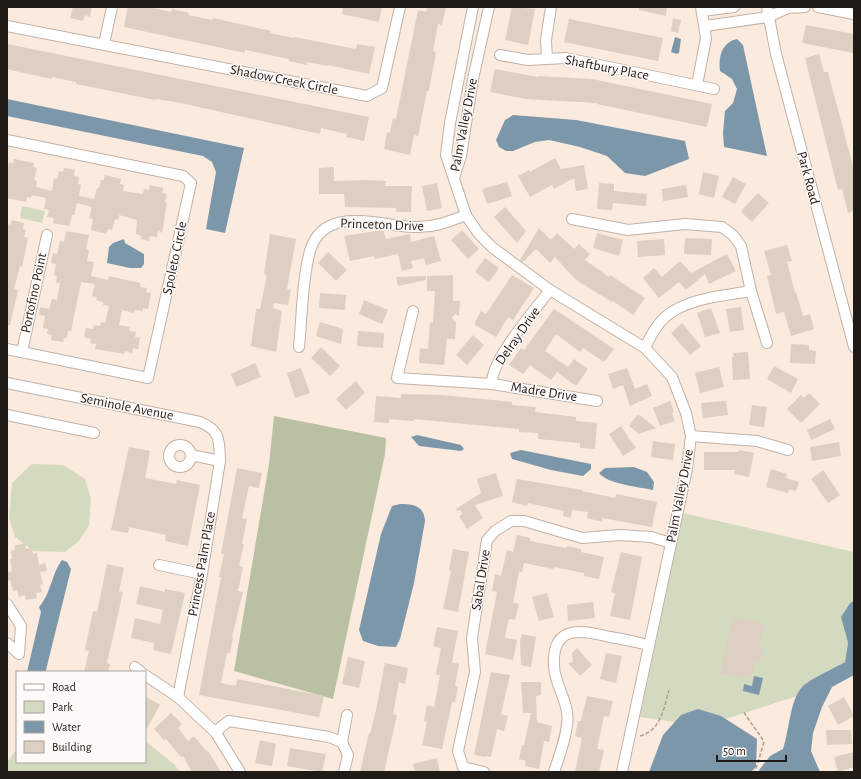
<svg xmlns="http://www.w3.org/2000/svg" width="861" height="779" viewBox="0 0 861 779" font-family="'Alegreya Sans',sans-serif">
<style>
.green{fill:#d4dabf}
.forest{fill:#bac1a3}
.water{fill:#7d97aa}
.building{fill:#ddcfc2}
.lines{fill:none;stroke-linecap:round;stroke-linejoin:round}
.minor-casing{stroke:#c2b2a7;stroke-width:12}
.path{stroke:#ac9f96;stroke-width:1.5;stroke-dasharray:4 2;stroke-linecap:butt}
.minor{stroke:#fff;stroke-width:10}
.labels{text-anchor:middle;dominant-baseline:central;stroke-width:3;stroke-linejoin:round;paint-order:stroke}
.street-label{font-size:14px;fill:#211b17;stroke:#fefaf8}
</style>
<rect width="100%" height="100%" fill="#fbeade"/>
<g class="green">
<path d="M22 206 45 211 42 223 20 218Z"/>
<path d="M32 464 63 465 85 479 91 499 89 525 79 541 65 552 34 551 15 537 9 518 12 483Z"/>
<path d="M683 513 854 552V601L850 603 841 617 848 643 845 662 802 687 797 696 726 719 721 716 681 715 675 722 640 717Z"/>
<path d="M145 741 174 764 180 772H7V762L17 749V762H145Z"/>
</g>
<path class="forest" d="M274 416 386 438 385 454 333 699 234 671 269 464Z"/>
<g class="water">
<path d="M675 37 681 39 679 53 677 54 671 52Z"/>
<path d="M737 39 743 45 767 156 724 147 723 133 725 111 733 103 737 89 732 79 720 71C718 57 722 42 737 39Z"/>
<path d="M7 99 244 148 225 233 206 229 216 172 212 162 203 156 7 116Z"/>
<path d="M513 115 576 120 685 141 689 159 645 176 625 173 607 156 580 147 549 140 535 142 513 151H506L499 147 496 140 505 120Z"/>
<path d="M124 239 125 243 144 254V264L141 268H130L107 263 109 247 113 243Z"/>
<path d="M417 435 461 445 464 449 461 451 419 446 411 437Z"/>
<path d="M521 450 591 464V469L583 476 551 470 512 459 510 453Z"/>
<path d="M634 467 647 472 654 482 653 490C640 487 607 484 599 473L605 468Z"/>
<path d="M400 504C414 504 424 506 425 521L414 583 400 639 396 647 378 646 363 641 359 630 381 534 392 506Z"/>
<path d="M62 560 67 562 71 569 46 670 45 672H27L41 612 39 607C51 594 51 575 62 560Z"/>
<path d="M854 601V675L832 687 822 707 813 733 811 751 820 772H760L759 770 770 756 783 749C789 731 790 700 802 687 810 679 835 668 845 662L848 643 841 617 850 603Z"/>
<path d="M754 676 763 678 759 695 743 691 744 684 752 686Z"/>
<path d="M698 709 721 716 757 739 756 767 751 772H649L663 735 681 715Z"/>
</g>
<g class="building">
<path d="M73 7H92L90 17 85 15 83 21 70 18Z"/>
<path d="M128 7H148L171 12 172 9 189 13 188 15 212 20 213 18 271 31 270 33 294 38V37L356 49 357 44 375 47 369 74 328 65V66L307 62V65L289 61V59L245 50V53L124 27Z"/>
<path d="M343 7H382L379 22 342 14Z"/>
<path d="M427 7 446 8 442 25 438 24 433 51 436 52 429 91H427L418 136 414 135 410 155 384 149 387 132 390 133 393 118 396 119 418 10 426 12Z"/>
<path d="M512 7 535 9 528 45 505 40Z"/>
<path d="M639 7H667L666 16 639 10Z"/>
<path d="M673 18 681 20 678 33 671 31Z"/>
<path d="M569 19 663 38 658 61 564 42Z"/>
<path d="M806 25 854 34V53L802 43Z"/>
<path d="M7 44 369 117 364 141 346 137 347 134 321 128 320 134 176 102 156 99 155 100 76 84V82L52 77V79L15 71 7 69Z"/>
<path d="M819 54 824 72H828L854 170V211L848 213 842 189 838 190 805 58Z"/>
<path d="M495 69 538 77V76L592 79 712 104 707 127 597 104V103L525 99 490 92Z"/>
<path d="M555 158 561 169 584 165 588 189 576 191 574 178 554 189 552 185 530 197 518 176 529 170 530 172Z"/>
<path d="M14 159 34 163 33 167 37 168 34 180 37 181 36 187 52 191 54 178 57 179 59 171 63 172 64 168 75 170 74 176 79 177 78 184 81 185 79 196 94 199 97 188H99L101 180H104L105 175 121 179 120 184 124 185 123 191 143 194 144 189 149 190 150 185 163 188 162 193 167 194 165 202H167L162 233 158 230 157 237 150 236 149 241 141 239 142 236 136 234 137 220 119 215 118 220 115 219 112 230 108 229 106 234 91 230 93 219 89 218 92 207 77 203 74 215H72L69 226 53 223 54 218 47 217 49 210 44 209 46 198 32 195 31 198 27 197 26 202 7 198V174L9 162 13 163Z"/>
<path d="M334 167V181L366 180 386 181 385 186H412L411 212H396V208L345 207 344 194H319V168Z"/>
<path d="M703 172 719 176 714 198 699 194Z"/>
<path d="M733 177 746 184 735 204 722 197Z"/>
<path d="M507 182 512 196 487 204 482 189Z"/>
<path d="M437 183 442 208 427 211 422 186Z"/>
<path d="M599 183 614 184V191L647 194 646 206 613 203 612 210 597 209Z"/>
<path d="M686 185 688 197 663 201 662 189Z"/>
<path d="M758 193 769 203 752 222 742 213V210Z"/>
<path d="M505 207 526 231 517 243 494 217Z"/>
<path d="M12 220 24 223 23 229 26 230 24 237 28 238 22 267 20 266 14 289 18 290 10 325H7V224L10 225Z"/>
<path d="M539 228 551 240 557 233 574 249 579 244 590 254 585 260 609 277 610 275 645 298 633 315 613 301 612 302 576 280 555 257 550 263 536 249 523 262 520 260Z"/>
<path d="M383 230 386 239 410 234 411 242 434 236 441 261 426 265 424 258 411 261 413 268 402 271 398 254 375 259 374 256 350 261 344 236Z"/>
<path d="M462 230 479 249 468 259 451 240Z"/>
<path d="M66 231 89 235 86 249 89 250 87 261 94 262 91 276 108 280 109 276 140 283V287L147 288 146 292 151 293 148 309 143 308V311L135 310 134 313 122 310 119 325 130 327 129 331 136 332 135 337 140 338 138 349 133 348 132 353 125 351 124 354 95 349 96 344 90 343 91 339 84 337 86 328 93 329 94 325 100 326 101 322 105 323 109 306 103 305V302L96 300 97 297 92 296 95 284 81 282 71 331H68L67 338H64L63 342 51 340 52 335 47 334 48 329 43 328 45 316 39 315 40 307 49 309 52 299 57 300 60 283 56 282 57 276 54 275 56 264 51 263 53 253 57 254 60 241 64 242Z"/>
<path d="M597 233 623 240 619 256 593 248Z"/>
<path d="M270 234 296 239 287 289 291 290 288 305 274 303 273 308 282 311 276 352 251 346 256 309H260L267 275 264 274Z"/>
<path d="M685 238 712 239 711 255 684 254Z"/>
<path d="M664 239 665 255 638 257 637 241Z"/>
<path d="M787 245 792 261 787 262 795 293 796 292 803 316 810 314 814 329 791 336 784 312 776 314 767 276 771 275 764 251Z"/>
<path d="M328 252 347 270 336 281 318 263Z"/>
<path d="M727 254 736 271 709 284 705 274 686 290 679 282 659 298 643 278 654 268 662 277 680 261 691 273Z"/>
<path d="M485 258 499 268 489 282 475 272Z"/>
<path d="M453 275V301H460L459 316 455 314 452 318 456 322 455 339H447L444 365 419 363 420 348 428 349 430 322 433 323 435 291H427V276Z"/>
<path d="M512 275 534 288 513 320 508 317 496 337 475 325V322L481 311 486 314Z"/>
<path d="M426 276V280L398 286 396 277Z"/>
<path d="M320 293 346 295 345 310 319 308Z"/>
<path d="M364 300 388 310 382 324 359 314Z"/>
<path d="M741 307 744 330 730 332 726 309Z"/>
<path d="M711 308 720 333 705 337 697 313Z"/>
<path d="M554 309 614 349 604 362 583 348 580 352 556 334 545 351 568 367 574 359 588 369 576 386 557 372 551 380 530 365 523 374 509 365 521 348 524 350Z"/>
<path d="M320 322 343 329 341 344 316 336Z"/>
<path d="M682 323 701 346 690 355 671 333Z"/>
<path d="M358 331 384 333 383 348 357 346Z"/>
<path d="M473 335 484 345 467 365 456 355Z"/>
<path d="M791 344 809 345V350L816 351 815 364 790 363Z"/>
<path d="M321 347 340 366 330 376 311 358Z"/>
<path d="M748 352 750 379 733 380 732 357H734L733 353Z"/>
<path d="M255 363 261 377 236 387 231 374Z"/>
<path d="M774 366 798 379 791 393 767 379Z"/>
<path d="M719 367 724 387 700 393 695 373Z"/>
<path d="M301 368 310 393 295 398 287 373Z"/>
<path d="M627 368 635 389 647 384 652 396 630 406 623 385 613 389 608 374Z"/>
<path d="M356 381 365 393 346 410 336 399Z"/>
<path d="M809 393 820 404 801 423 787 409 801 395 804 398Z"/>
<path d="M401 394 443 395 512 402V405L536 407 535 412 576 417V421L597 423 595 449 580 448V443L538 439V433L519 432V429L414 419V421L389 419V423L374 422 376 396 401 398Z"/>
<path d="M670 401 674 412 672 413 675 421 660 426 653 408Z"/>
<path d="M726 401 728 415 703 418 701 403Z"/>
<path d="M752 405 767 407 764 427 749 425Z"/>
<path d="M638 414 656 428 639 434 629 426Z"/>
<path d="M830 419 835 429 811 440 807 430Z"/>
<path d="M621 426 629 438H627L630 439 636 448 623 456 609 434Z"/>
<path d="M653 441 675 444 673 460 651 457Z"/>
<path d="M839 442 841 456 812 461 810 447Z"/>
<path d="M129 447 150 451 145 478 176 484 177 480 200 485 188 546 165 541 166 535 129 527 128 533 111 530Z"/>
<path d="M739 450 754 453 749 477 734 474 735 470H704V452H738Z"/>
<path d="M237 468 262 473 259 488 249 486 242 518 247 519 242 544H244L239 566 243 567 238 591 243 592 232 637 233 638 230 653H227L221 683 236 686 237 679 324 696 319 717 199 695 221 577H219L224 554H221Z"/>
<path d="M771 469 787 474 786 478 799 482 796 491 789 489 788 493 766 487Z"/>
<path d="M823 470 840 495 828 503 811 479Z"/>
<path d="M496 473 503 496 475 505 483 518 467 529 459 516 463 514 460 510 457 511 456 509 481 493 477 479Z"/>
<path d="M517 479 583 490 582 491 615 498 616 494 657 502 652 527 602 518V522L587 518 588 512 572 510 571 518 563 516 564 511 528 503 527 506 512 502Z"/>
<path d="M517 535 530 538V541L566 548 567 546 581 549V552L604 557 599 579 584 576V573L554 567 553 569 524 563 522 572H519L513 603 519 604 515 620 509 619 506 631 505 638 517 640 513 660 485 654 497 592 492 591 495 574 501 576 507 550 513 552Z"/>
<path d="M25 543 26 549 32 548 33 554 37 553 39 565 45 563 47 571 40 572 43 584 40 585 42 592 36 593 37 598 26 600 25 595 19 597 17 590 13 591 10 580 7 581V573L12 571 10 559H12L11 551 15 550 14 546Z"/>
<path d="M453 549 469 552 458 612 443 609 451 571 449 570Z"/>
<path d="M621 552 642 557 630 620 610 616 615 593 611 592Z"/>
<path d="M107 564 124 568 119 591 123 592 107 663 110 664 108 672H84L89 651 85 650 93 611 97 612Z"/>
<path d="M140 586 165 592V589L185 593 171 654 153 650 154 643 131 638 135 618 160 624 163 610 136 604Z"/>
<path d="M547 593 554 617 539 621 532 597Z"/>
<path d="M593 602 595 618 568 621 567 605Z"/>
<path d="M733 617 764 624 759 647 764 648 760 662 755 661 752 675 747 674 746 678 720 673Z"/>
<path d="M437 627 458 631 452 662 459 664 455 686 458 687 455 702H452L442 749 422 745 427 722 424 721 427 705 434 707 440 675 436 674 441 648 433 646Z"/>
<path d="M522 634 536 637 531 667 521 665 520 641Z"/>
<path d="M577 648 592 665 580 676 568 663 573 662 572 653Z"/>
<path d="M606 653 622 656 616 683 600 679Z"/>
<path d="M348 657 365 661 359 688 342 684Z"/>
<path d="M385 663 408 668 405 684 399 682 393 714 397 715 384 772H360L369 733 370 734 376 710Z"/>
<path d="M491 672 510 675 501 714 508 716 504 731 497 729 491 757 485 756V757L474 755Z"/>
<path d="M521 682H541V695L536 696 537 722 552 726 549 742 544 741 539 769 525 766 526 761 519 759 522 745H524L531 713H523Z"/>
<path d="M145 696 160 705 145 732Z"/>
<path d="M587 696 613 701 609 717 604 716 597 749 604 750 599 772H575L582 738 575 736 578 721H581Z"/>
<path d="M844 697 854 716 838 725 828 706Z"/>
<path d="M171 713 182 724 178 728 188 741 194 736 207 752 208 751 221 772H192L183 756 181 757 166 739 165 741 154 729Z"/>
<path d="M826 730H851L852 744 827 745Z"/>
<path d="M260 740 276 744 272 766 255 763Z"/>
<path d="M290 748 326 754 322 772 287 766Z"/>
<path d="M854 752V767L838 772 834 757Z"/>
<path d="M437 758 440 772H415L413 764Z"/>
</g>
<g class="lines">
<g class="minor-casing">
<g id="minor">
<path d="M473 7 450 123 446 155 466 215 478 233 493 248 550 290 645 348 672 377 686 413 691 436 687 469 622 772"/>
<path d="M767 7 776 54 854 347"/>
<path d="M818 7 854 14"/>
<path d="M702 11 734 7"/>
<path d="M7 26 367 96 382 88 400 7"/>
<path d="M705 26 768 17 788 8 805 7"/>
<path d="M104 44 112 7"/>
<path d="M500 55 528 60 566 58 714 89"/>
<path d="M547 59 546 40 551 7"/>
<path d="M697 85 706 38 701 7"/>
<path d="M7 140 183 176 191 183 148 378 7 349"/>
<path d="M454 178 461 156 473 79 489 7"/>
<path d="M572 219 628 230 685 224 722 227 733 235 741 246 751 291 767 343"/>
<path d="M413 311 397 378 492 384 597 401"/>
<path d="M299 347C302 317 302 280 310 251 324 204 379 226 414 227 433 228 448 222 466 215"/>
<path d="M645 348C650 337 656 325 665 317 687 298 722 296 751 291"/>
<path d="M22 352 47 235"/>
<path d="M7 383 200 422C221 431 219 440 220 461"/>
<path d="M492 384C490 361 535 310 550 290"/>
<path d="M7 415 94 433"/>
<path d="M691 436 757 441 788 450"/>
<circle cx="180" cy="456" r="11"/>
<path d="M159 565 202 574"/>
<path d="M7 604 21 626 19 654 7 643"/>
<path d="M135 667 141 672"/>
<path d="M145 675 178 697 216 733 240 772"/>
<path d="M178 697 202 574 220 461 191 455"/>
<path d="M216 733 221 727 229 721 329 737 342 742 347 715"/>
<path d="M342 742 348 755 344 772"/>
<path d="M484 772 463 767 458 751 475 672 472 638 487 540 495 531 511 521H524L582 538 620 535 651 537 671 543"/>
<path d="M554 772C559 757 570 728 567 712 565 696 554 682 554 665 552 624 582 630 610 637 623 639 636 642 649 645"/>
</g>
</g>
<g class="path">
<path d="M744 712C750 723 758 731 764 742L755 772"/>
<path d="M640 736C661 731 664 707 669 690"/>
</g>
<use href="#minor" class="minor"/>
</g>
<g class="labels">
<g class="street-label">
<text transform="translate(607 68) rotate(11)">Shaftbury Place</text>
<text transform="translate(284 80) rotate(11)">Shadow Creek Circle</text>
<text transform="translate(464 125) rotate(-79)">Palm Valley Drive</text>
<text transform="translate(808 178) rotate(75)">Park Road</text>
<text transform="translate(382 225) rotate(2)">Princeton Drive</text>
<text transform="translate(175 258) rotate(-78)">Spoleto Circle</text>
<text transform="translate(34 293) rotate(-78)">Portofino Point</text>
<text transform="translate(518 336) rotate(-55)">Delray Drive</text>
<text transform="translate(544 392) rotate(9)">Madre Drive</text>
<text transform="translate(127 407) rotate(11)">Seminole Avenue</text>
<text transform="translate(680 496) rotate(-79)">Palm Valley Drive</text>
<text transform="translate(202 564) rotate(-80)">Princess Palm Place</text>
<text transform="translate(481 580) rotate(-81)">Sabal Drive</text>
</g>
</g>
<rect width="861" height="779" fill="none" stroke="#211b17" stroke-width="16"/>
<rect x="16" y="671" width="130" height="92" fill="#fefaf8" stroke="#a6a19e"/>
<rect x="24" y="684" width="20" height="6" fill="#ffffff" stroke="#a6a19e"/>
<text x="52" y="691" font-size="12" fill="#211b17">Road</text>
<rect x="24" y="701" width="20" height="12" fill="#d4dabf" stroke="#a6a19e"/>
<text x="52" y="711" font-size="12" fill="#211b17">Park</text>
<rect x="24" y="721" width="20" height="12" fill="#7d97aa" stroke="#a6a19e"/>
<text x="52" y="731" font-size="12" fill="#211b17">Water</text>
<rect x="24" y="741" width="20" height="12" fill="#ddcfc2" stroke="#a6a19e"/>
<text x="52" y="751" font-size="12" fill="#211b17">Building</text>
<path d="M717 755v6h69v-6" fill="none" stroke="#211b17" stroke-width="2"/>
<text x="723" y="755" font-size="12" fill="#211b17" stroke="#fefaf8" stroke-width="3" paint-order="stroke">50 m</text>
</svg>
